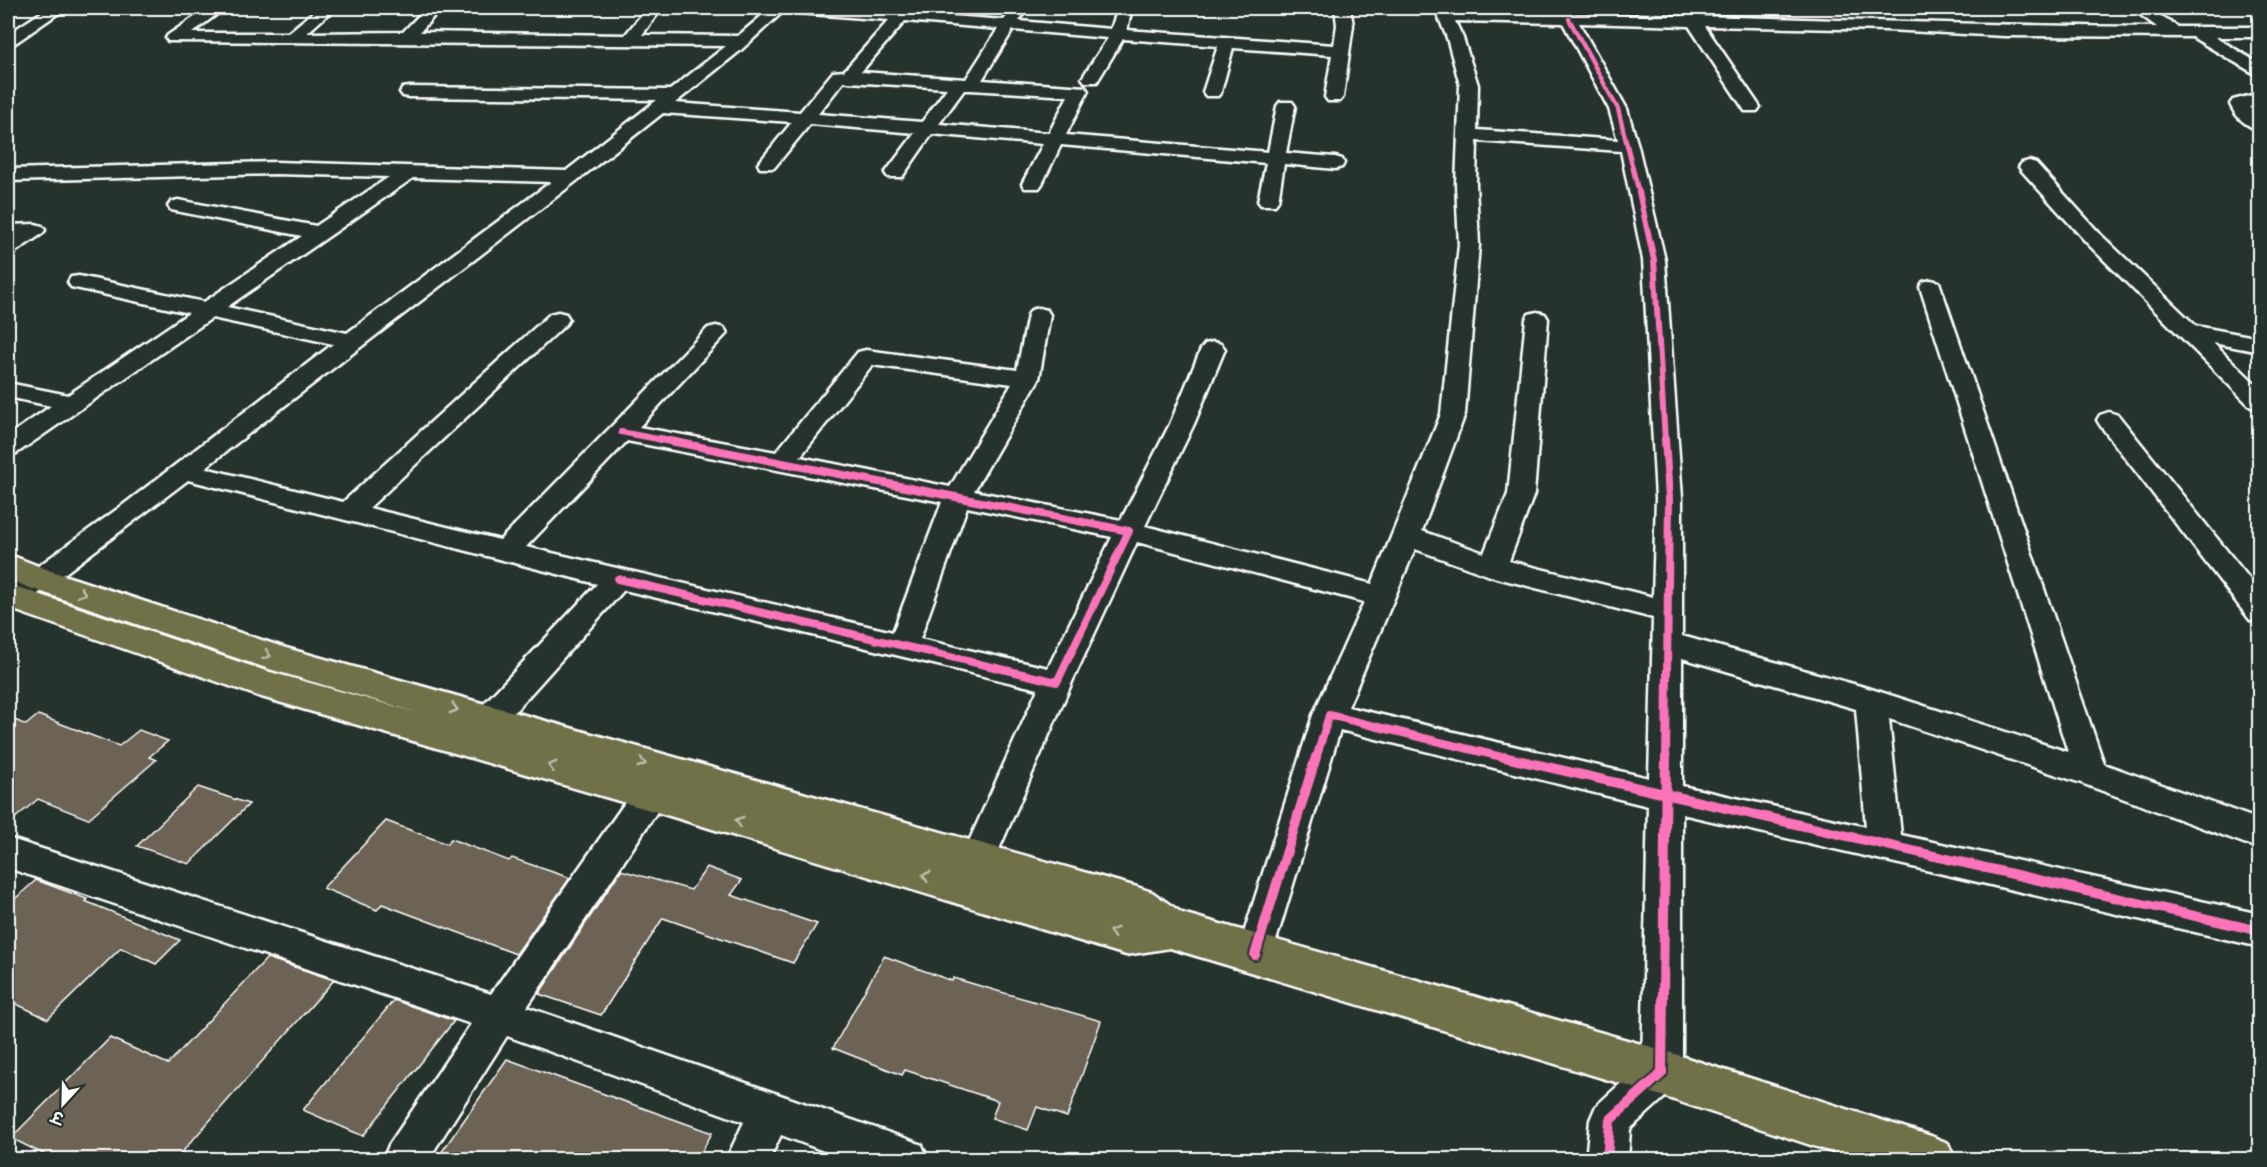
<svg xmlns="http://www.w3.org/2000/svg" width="2267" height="1167" viewBox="0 0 2267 1167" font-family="Itim,'Playpen Sans Deva',sans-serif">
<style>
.building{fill:#6c6354;stroke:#fff;stroke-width:1.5}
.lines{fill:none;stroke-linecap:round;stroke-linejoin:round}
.minor-casing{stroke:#fff;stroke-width:5}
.major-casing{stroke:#fff;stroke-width:5}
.minor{fill:#26332d;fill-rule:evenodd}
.major{fill:#6f714a;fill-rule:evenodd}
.cycleway-far3-casing{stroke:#26332d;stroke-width:7}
.cycleway-far2-casing{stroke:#26332d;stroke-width:9}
.cycleway-far1-casing{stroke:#26332d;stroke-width:11}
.cycleway-casing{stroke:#26332d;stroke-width:14}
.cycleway-far3{stroke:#fb73b8;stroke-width:4.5}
.cycleway-far2{stroke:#fb73b8;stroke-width:6}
.cycleway-far1{stroke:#fb73b8;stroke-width:8}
.cycleway{stroke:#fb73b8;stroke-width:10}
.oneway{stroke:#bebfae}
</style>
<rect width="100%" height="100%" fill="#26332d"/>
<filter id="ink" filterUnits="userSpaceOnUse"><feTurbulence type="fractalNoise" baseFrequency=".0167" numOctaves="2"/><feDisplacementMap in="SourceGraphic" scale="12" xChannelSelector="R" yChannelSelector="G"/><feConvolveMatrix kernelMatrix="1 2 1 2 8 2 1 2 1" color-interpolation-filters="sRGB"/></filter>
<g filter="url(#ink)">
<g class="building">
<path d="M38 715 119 746 139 730 168 741 149 757 156 760 88 819 38 799 8 824V717L26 725Z"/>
<path d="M198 787 249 804 189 864 137 846Z"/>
<path d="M386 821 447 844 451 839 509 861 512 858 570 878 516 954 382 904 377 910 323 888Z"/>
<path d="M707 867 742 880 731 895 817 924 793 963 663 918 601 1015 539 994 621 870 691 890Z"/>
<path d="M36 880 87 899 85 901 180 940 156 964 121 948 48 1019 8 1000V905Z"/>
<path d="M884 956 952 981 953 978 1101 1021 1067 1117 1037 1107 1028 1130 992 1118 998 1101 905 1070 902 1075 833 1048Z"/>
<path d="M267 958 334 980 175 1160H55L11 1138 110 1038 168 1064Z"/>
<path d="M394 1000 454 1021 363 1136 303 1110Z"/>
<path d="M507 1059 712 1133 697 1160H436Z"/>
</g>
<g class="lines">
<g class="minor-casing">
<g id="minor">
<path d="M48 8H66L14 44 8 46V34Z"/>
<path d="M208 8H225L192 33H288L318 8H335L307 33 403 32 426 8H441L420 32 625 35 647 8H662L642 35 738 36 771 8H787L741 50 675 103 800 112 833 72 844 71 889 20 798 13 793 11 791 8H849L897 11 900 8H915L912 13 1004 20 1012 9 1018 8 1025 12 1019 21 1111 29 1118 8H1132L1127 30 1334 45 1337 25 1335 8H1350L1353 25 1343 97 1340 101H1328L1325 97 1332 55 1233 48 1221 92 1218 96H1206L1203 92 1218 46 1123 39 1097 82H1085L1082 78 1108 38 1013 30 982 80 1085 87 1088 91 1066 135 1268 152 1277 106 1280 102H1292L1295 106 1286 153 1335 157 1342 159 1344 163 1342 167 1335 169 1284 164 1278 201 1275 205H1261L1258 201 1266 163 1061 145 1042 184 1039 188H1025L1022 184 1043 144 932 134 902 177H888L885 173 915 133 810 124 774 168H760L758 164 792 122 663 113C512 233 357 348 205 468L343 502 550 314 558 312 566 314 569 319 566 324 369 508 500 540 708 328 716 326 724 328 727 333 639 427 776 452 858 352 866 350 1017 370 1028 315 1031 310 1039 308 1047 310 1050 315 1039 379 974 491 1121 520 1170 424 1201 349 1205 344 1213 342 1221 344 1225 349 1194 424 1145 526 1372 584 1441 414 1459 245 1456 184 1460 85 1447 38 1435 8H1449L1451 11 1683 16 1679 8H1693L1699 16C1851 20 2004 26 2157 27L2131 8H2149L2178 27H2260V37H2215L2260 64V77L2192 37 2005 36 1887 30 1705 26 1760 107 1757 111H1745L1689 26 1579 23 1627 109 1638 146 1665 260 1682 498V636L1871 689 2068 752 1920 287 1923 282 1931 280 1939 282 2104 764 2260 820V849L2081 783 1889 719 1901 835 2260 914V947L1682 814V1073L1676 1087 1630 1129 1628 1160H1586L1590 1120 1596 1106 1642 1064 1648 806 1340 730 1268 967 1255 972 1242 967 1237 955 1313 715 1364 602 1137 542 1072 682 990 870 978 874 966 870 961 859 1038 689 624 590 500 728 489 731 478 728 473 719 478 710 597 584 188 480 18 609 8 612V588L123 505 333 344 212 318 17 453 8 455V436L51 406 8 397V383L68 395 189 313 71 287 68 282 71 277 79 276 204 302 302 236 171 210 168 206 171 202 178 200 316 226 389 177 276 174 8 181V169L276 162 566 171 657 100 409 97 403 96 400 92 403 88 409 87 670 90 726 46 168 41 166 38 168 35ZM905 21 998 29 966 79 861 72ZM1455 21 1563 23 1609 109 1618 140 1477 130 1478 85 1463 38ZM844 81 848 82 947 88 922 122 818 114ZM964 90H971L1068 96 1049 133 939 124ZM1477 141 1621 151 1643 260 1656 498 1653 597 1509 561 1534 494 1548 319 1545 314 1537 312 1529 314 1526 319 1508 494 1484 553 1422 531 1465 414 1479 245 1476 184ZM413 178 551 182 347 333 227 307ZM872 365 1012 384 950 487 800 457ZM627 441 942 502 893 632 526 547ZM967 507 1112 537 1048 668 920 639ZM1415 549 1493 577 1653 618 1649 778 1348 707ZM1682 658 1856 709 1866 827 1682 786Z"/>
<path d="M2260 93V104L2249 107 2260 116V130C2246 127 2235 116 2230 104L2233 100Z"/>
<path d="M2029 161 2036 163 2101 235 2196 326 2260 338V352L2213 343 2260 388V409L2251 407 2087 243 2022 171 2019 167 2022 163Z"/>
<path d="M35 224 42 226 45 230 42 234 15 252 8 254V239L10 237H8V225Z"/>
<path d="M2109 412 2118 415 2260 592V623L2250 620 2100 425 2097 420 2100 415Z"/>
<path d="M650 780 662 784 667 794 662 804 527 1007 907 1139 922 1145 928 1160H848L781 1135 769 1160H726L744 1122 507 1036 428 1160H383L389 1145 471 1024 8 868V838L491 994 638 784Z"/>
</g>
</g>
<g class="major-casing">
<path id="major" d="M8 554 51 571 286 648 1137 887 1152 892 1182 913 1662 1050 1931 1136 1948 1143 1955 1160H1856L1662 1096 1170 948 1126 955 650 810 258 696 8 608V584L263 670 419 713 269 669 27 587 8 578Z"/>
</g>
<use href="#minor" class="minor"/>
<use href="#major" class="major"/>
<g class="cycleway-far3-casing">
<path id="cycleway-far3" d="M1569 19 1618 109 1639 193"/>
</g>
<g class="cycleway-far2-casing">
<g id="cycleway-far2">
<path d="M1639 192 1654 260 1665 441"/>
<path d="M621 432 668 441"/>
</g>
</g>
<g class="cycleway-far1-casing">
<g id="cycleway-far1">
<path d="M1665 439 1669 498 1666 759"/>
<path d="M618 579 1057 682 1129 531 660 439"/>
<path d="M1316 759 1329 715 1510 759"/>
</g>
</g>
<g class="cycleway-casing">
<g id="cycleway">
<path d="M1504 757 2260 931"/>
<path d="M1255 955 1316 757"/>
<path d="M1607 1160 1610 1120 1662 1073 1666 757"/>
</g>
</g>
<use href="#cycleway-far3" class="cycleway-far3"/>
<use href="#cycleway-far2" class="cycleway-far2"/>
<use href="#cycleway-far1" class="cycleway-far1"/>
<use href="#cycleway" class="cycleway"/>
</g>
<defs><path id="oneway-chevron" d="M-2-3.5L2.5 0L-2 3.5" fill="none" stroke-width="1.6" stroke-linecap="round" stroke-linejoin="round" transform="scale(1.5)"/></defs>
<g class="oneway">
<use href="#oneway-chevron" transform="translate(82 593) rotate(19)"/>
<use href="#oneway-chevron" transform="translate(267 655) rotate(19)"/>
<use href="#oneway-chevron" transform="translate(454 709) rotate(16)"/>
<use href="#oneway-chevron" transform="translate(642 763) rotate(16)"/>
<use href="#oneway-chevron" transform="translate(552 766) rotate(-164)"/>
<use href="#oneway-chevron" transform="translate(739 821) rotate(-163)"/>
<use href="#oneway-chevron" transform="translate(926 876) rotate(-163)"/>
<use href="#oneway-chevron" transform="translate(1113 932) rotate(-163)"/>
</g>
</g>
<rect width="2267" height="1167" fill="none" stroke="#26332d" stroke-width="30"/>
<rect x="15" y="15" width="2237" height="1137" fill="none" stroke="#fff" stroke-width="2" filter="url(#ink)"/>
<g transform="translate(63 1104) rotate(202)" stroke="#26332d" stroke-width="4.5" paint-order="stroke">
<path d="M0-4.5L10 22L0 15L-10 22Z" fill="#ffffff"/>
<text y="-9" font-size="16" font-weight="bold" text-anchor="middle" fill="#ffffff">उ</text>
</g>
</svg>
